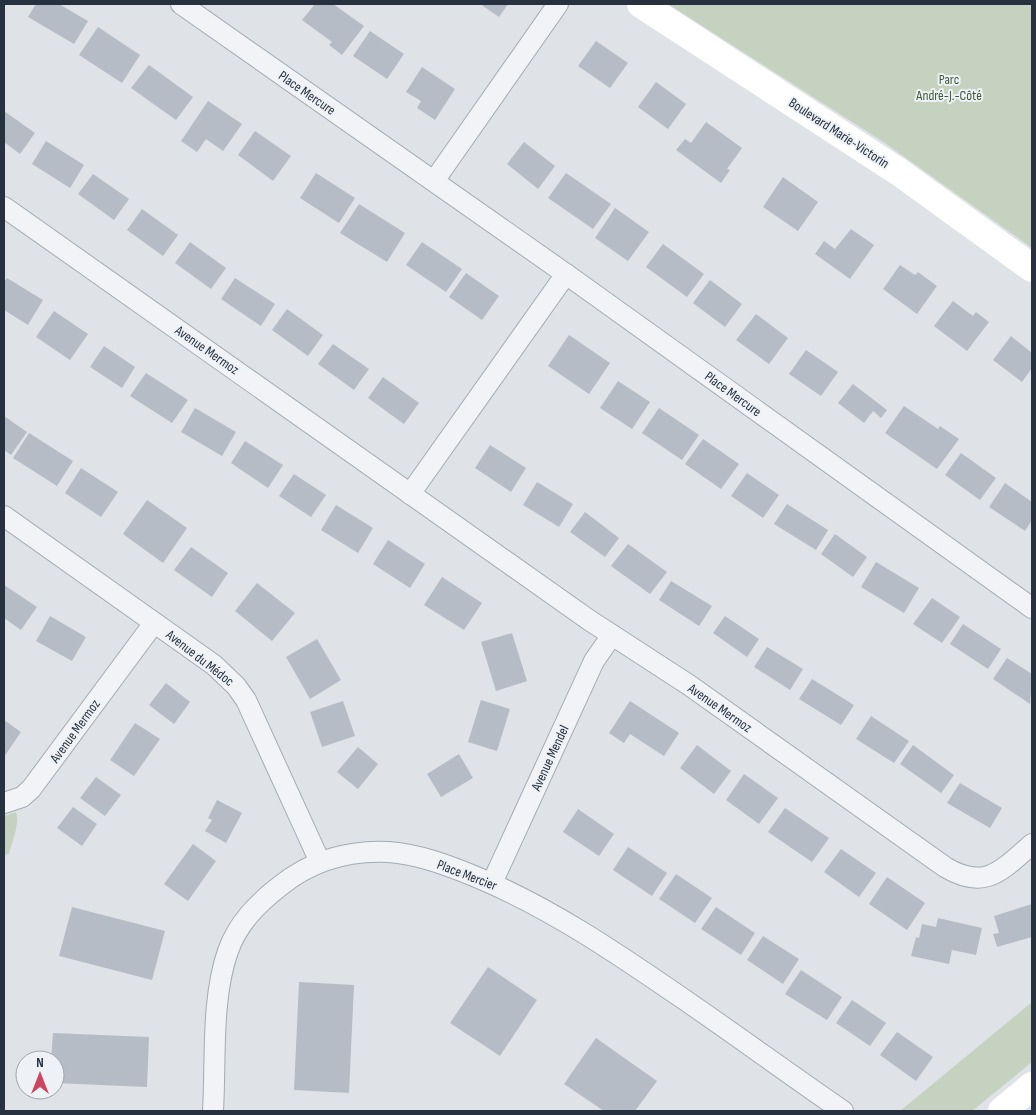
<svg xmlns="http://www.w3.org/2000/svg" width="1036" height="1115" viewBox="0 0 1036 1115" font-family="'Sofia Sans Condensed',sans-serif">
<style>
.green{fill:#c5d2c0}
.building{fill:#b6bcc5}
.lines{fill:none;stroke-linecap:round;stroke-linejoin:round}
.street-casing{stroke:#a4aab2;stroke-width:22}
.street{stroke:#f2f3f6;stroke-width:20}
.secondary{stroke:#fff;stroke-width:28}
.labels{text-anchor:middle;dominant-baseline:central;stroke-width:4;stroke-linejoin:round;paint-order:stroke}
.park-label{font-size:14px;fill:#3e5a36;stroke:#eef2f6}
.street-label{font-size:14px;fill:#28313f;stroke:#eef2f6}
</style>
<rect width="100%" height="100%" fill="#dfe3e8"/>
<g class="green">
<path d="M668 4H1032V248L885 143Z"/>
<path d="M16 812C20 824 12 842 9 854L4 855V816Z"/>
<path d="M1032 1002V1062L972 1111H900Z"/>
</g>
<g class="building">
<path d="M36 4H59L88 21 74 44 28 17Z"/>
<path d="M315 4H333L364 26 342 55 329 45 332 42 302 20Z"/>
<path d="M480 4H508L499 17Z"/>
<path d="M98 27 140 55 122 83 79 55Z"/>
<path d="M370 31 404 54 387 79 353 56Z"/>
<path d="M596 41 628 63 610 88 578 66Z"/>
<path d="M149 65 193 97 176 120 131 88Z"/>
<path d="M422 67 455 89 435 120 417 108 421 101 406 92Z"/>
<path d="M656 82 686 104 668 129 638 107Z"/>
<path d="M208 101 242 124 223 151 206 139 197 152 181 141Z"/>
<path d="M4 111 35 133 20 154 4 142Z"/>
<path d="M706 122 742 148 727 169 730 170 721 183 676 150 685 139 691 143Z"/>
<path d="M255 131 291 156 273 181 238 155Z"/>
<path d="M46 141 84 165 70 188 32 164Z"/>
<path d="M524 142 555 166 538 189 507 164Z"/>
<path d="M316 173 355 198 339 223 300 198Z"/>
<path d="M566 173 611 204 593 229 548 198Z"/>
<path d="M93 174 129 199 114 220 78 194Z"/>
<path d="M783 177 818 202 798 231 763 207Z"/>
<path d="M359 204 405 233 387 262 340 233Z"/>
<path d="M615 208 649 232 628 261 595 238Z"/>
<path d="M142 209 178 235 163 256 127 230Z"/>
<path d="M851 229 874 245 850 279 815 254 824 241 835 249Z"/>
<path d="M190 242 226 268 211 289 175 263Z"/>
<path d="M422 242 462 269 446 292 406 265Z"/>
<path d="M663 244 704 274 687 297 646 267Z"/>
<path d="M900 265 915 275 918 272 937 286 917 314 883 289Z"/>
<path d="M466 273 499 296 482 320 449 297Z"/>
<path d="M7 278 43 300 28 325 4 310V282Z"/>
<path d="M235 278 275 304 261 326 221 299Z"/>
<path d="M710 280 742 304 725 327 693 303Z"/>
<path d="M953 301 973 316 976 312 989 322 967 351 934 326Z"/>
<path d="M287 309 323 335 308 356 272 330Z"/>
<path d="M54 311 88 334 70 360 36 337Z"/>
<path d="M756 314 788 338 769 364 736 340Z"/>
<path d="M569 335 610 363 589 394 548 366Z"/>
<path d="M1011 336 1032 353V368L1022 382 993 360Z"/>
<path d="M333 344 369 369 354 390 318 364Z"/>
<path d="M104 346 135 367 122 388 90 367Z"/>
<path d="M806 350 838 372 821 396 789 374Z"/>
<path d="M146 373 188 400 172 423 130 396Z"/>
<path d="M383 377 419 403 404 424 368 398Z"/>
<path d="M618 381 650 402 632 429 600 408Z"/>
<path d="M853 384 887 410 881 418 873 411 864 423 838 403Z"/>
<path d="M904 406 938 429 940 426 959 439 937 469 885 433Z"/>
<path d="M195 408 236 432 222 456 181 432Z"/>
<path d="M659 408 699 435 682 460 642 433Z"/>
<path d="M4 416 27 432 11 455 4 450Z"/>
<path d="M29 433 73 461 57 486 13 458Z"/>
<path d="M703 439 739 464 721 489 685 464Z"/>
<path d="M245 441 283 465 268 488 231 463Z"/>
<path d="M490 445 526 468 511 492 475 468Z"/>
<path d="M961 453 996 478 980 500 945 475Z"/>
<path d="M81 468 118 492 101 517 65 493Z"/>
<path d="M747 473 779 495 763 518 731 496Z"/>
<path d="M294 474 326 495 311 517 279 496Z"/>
<path d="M537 482 573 504 559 527 523 505Z"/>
<path d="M1005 483 1032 502V520L1025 531 989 507Z"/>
<path d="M147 500 187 528 163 563 123 534Z"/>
<path d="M787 504 828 530 816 550 774 524Z"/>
<path d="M336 505 373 528 358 553 321 530Z"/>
<path d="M585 512 619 538 605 557 570 532Z"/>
<path d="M835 534 867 557 853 577 821 554Z"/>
<path d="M388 540 425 564 410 588 373 564Z"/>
<path d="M628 544 667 572 650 594 611 566Z"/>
<path d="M191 547 228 573 212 597 174 570Z"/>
<path d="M876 562 919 588 904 613 861 587Z"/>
<path d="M442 577 482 603 464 630 424 605Z"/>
<path d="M671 581 712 606 699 626 659 600Z"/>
<path d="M257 583 295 613 272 641 235 611Z"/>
<path d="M4 585 37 607 21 630 4 618Z"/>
<path d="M932 598 960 617 942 643 913 624Z"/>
<path d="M50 616 86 637 72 661 36 641Z"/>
<path d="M725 616 759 639 747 657 713 633Z"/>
<path d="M963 624 1001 649 988 669 950 644Z"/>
<path d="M512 633 527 681 496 691 481 642Z"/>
<path d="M317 639 341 680 310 699 286 657Z"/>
<path d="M767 647 803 669 790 690 754 667Z"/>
<path d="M1007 658 1032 674 1030 704 993 679Z"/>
<path d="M812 679 854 705 841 725 799 699Z"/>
<path d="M166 683 190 702 174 724 149 705Z"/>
<path d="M481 700 510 709 497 751 468 742Z"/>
<path d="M343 701 355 736 322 747 310 712Z"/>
<path d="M630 701 679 733 664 756 630 734 624 743 609 733Z"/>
<path d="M871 716 909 741 894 763 856 739Z"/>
<path d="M4 720 21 732 4 757Z"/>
<path d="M135 723 160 739 134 776 110 760Z"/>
<path d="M697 745 731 771 714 794 680 768Z"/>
<path d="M913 745 954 775 941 793 900 764Z"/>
<path d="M358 747 378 764 358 789 337 772Z"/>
<path d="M459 754 473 778 441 797 427 774Z"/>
<path d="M744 774 778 798 759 824 726 800Z"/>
<path d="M96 777 121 795 105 816 80 798Z"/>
<path d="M960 783 1002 808 990 828 947 803Z"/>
<path d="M217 800 242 813 226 843 205 831 212 820 208 818Z"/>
<path d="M73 807 97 824 82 846 57 828Z"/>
<path d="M785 808 829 838 812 862 768 832Z"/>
<path d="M578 809 614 834 599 856 563 832Z"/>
<path d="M193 844 216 861 188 901 164 884Z"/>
<path d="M628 847 667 873 652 896 613 870Z"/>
<path d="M841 849 876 873 859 897 824 872Z"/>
<path d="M676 874 712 898 695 923 659 899Z"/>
<path d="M887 877 925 903 907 930 869 904Z"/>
<path d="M1032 904V937L997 947 993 934 999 933 994 916Z"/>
<path d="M72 907 165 931 152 980 59 956Z"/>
<path d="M716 907 755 933 741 955 701 929Z"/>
<path d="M938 918 982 928 976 955 952 950 949 964 911 956 916 937 919 938 922 924 936 927Z"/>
<path d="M763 936 799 959 783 984 747 960Z"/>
<path d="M488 967 537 1000 500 1056 450 1023Z"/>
<path d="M801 970 842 997 827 1020 785 994Z"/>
<path d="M299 982 354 985 349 1093 294 1090Z"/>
<path d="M852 1000 886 1023 870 1046 836 1023Z"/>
<path d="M897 1032 933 1057 916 1081 880 1055Z"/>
<path d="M53 1033 149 1037 147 1087 55 1083V1060H51Z"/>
<path d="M596 1038 657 1081 635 1111H604L564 1084Z"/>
</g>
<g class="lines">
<g class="street-casing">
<g id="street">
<path d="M181 4 566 274 1032 608"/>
<path d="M434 181 558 4"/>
<path d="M4 207 589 620 689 685 945 867C985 891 1001 871 1032 844"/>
<path d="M410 494 566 274"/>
<path d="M4 516 214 665 236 686 246 700 320 862"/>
<path d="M4 803 22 797 31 789 154 623"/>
<path d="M492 883 594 661 612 635"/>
<path d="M213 1111C216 1061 211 999 228 951 238 923 257 904 280 886 311 861 349 850 388 852 418 854 447 865 474 876 549 907 615 952 682 998 736 1035 789 1074 843 1111"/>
</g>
</g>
<use href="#street" class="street"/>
<g class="secondary">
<path d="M641 4 899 172 1032 268"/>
<path d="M1002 1111 1032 1086"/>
</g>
</g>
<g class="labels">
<g class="park-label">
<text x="949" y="79">Parc<tspan x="949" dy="16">André-J.-Côté</tspan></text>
</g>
<g class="street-label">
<text transform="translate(307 93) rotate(35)">Place Mercure</text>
<text transform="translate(839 133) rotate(33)">Boulevard Marie-Victorin</text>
<text transform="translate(207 350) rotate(35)">Avenue Mermoz</text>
<text transform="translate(733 394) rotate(36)">Place Mercure</text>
<text transform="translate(200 658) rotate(38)">Avenue du Médoc</text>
<text transform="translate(720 708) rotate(35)">Avenue Mermoz</text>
<text transform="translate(75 731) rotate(-54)">Avenue Mermoz</text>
<text transform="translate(550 758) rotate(-65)">Avenue Mendel</text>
<text transform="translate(467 875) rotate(21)">Place Mercier</text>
</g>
</g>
<rect width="1036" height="1115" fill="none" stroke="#28313f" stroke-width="10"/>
<g transform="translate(40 1075)"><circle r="24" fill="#eef2f6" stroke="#9fa5ad"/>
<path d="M0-4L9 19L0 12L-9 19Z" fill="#cc455f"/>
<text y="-8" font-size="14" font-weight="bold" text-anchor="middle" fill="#28313f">N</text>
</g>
</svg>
